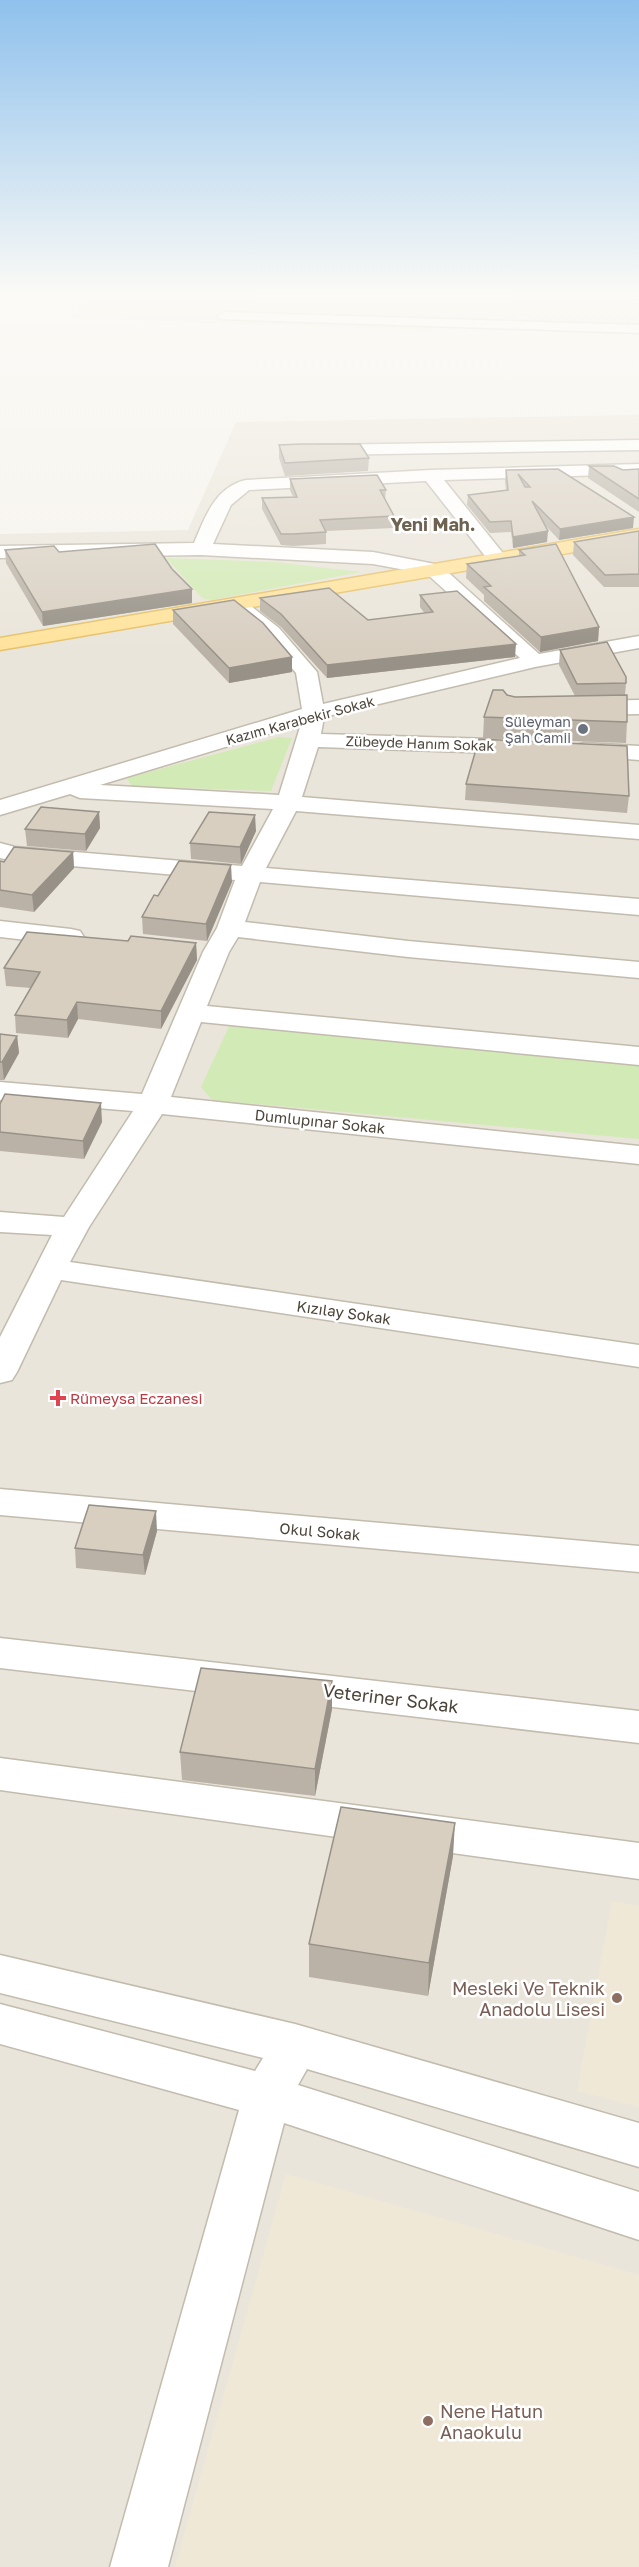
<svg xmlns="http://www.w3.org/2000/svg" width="639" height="2567" viewBox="0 0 639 2567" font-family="'Golos Text',sans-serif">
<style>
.residential{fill:#eae5da}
.education{fill:#efe8d6}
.green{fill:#d2eab5}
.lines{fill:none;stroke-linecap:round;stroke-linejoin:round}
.minor-casing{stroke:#c2bbae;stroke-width:3}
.major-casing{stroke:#e6c16a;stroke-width:3}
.minor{fill:#fff;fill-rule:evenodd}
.major{fill:#ffe39c;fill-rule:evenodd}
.wall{fill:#bab2a6}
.shaded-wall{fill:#979187}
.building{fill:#d8cfc1;stroke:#979187;stroke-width:1.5;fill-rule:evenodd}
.worship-dot{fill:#6b7280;stroke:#fff;stroke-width:2}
.health-dot{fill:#e0444e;stroke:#fff;stroke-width:2}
.education-dot{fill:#8d6e63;stroke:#fff;stroke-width:2}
.labels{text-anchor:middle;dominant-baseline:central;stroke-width:5;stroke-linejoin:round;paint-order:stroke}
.far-street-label{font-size:14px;fill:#4b4439;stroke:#fff}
.far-worship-label{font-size:14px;fill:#5b616d;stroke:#fff;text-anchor:end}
.street-label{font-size:15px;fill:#4b4439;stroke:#fff}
.health-label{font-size:15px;fill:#be3a42;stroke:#fff;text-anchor:start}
.far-district-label{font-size:18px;font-weight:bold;fill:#6e6250;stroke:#fff}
.near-street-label{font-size:18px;fill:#4b4439;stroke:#fff}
.near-education-label{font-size:18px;fill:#785e54;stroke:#fff;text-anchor:end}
</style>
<rect width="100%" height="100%" fill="#f6f3ec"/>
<g class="residential">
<path d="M87 293H639V328L437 320 432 331 72 318Z"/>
<path d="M639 415V2567H0V534L188 530 236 422Z"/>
</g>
<g class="education">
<path d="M612 1901 639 1906V2107L577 2091Z"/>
<path d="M286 2174 639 2275V2567H175Z"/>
</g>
<g class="green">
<path d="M166 558 274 562 361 572 211 600 202 598Z"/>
<path d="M279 737 292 738 271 791 132 786 127 778Z"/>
<path d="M230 1024 639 1065V1139L212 1100 201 1087Z"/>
</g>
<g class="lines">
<g class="minor-casing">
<g id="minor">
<path d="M225 312 639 325V333L220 319 218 316Z"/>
<path d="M639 440V450L320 455 314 454 311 450 314 446 320 445Z"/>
<path d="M639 464V474L444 480 506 557 503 561H489L426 481 249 490 231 505 213 544 373 552 440 565 539 654 639 636V648L535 667 324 717 321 734 523 740 531 742 534 747 531 752 523 754 318 747 302 797 639 825V839L296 811 266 868 639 899V915L260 882 245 922 408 941 639 962V978L408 957 238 937 229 952 207 1006 639 1047V1065L201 1022 171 1097 639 1146V1164L162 1114 89 1227 70 1262 639 1345V1367L61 1280 17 1372 12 1380 0 1383V1337L52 1235 0 1232V1212L64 1217 133 1111 0 1100V1082L142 1094 203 952 217 928 235 880 13 861 0 858V843L15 847 242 866 273 809 80 798 70 794 0 815V800L302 709 296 673 265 636 229 608 226 604 229 600H243L279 628 317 672 323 704 520 658 427 574 373 564 201 555 0 558V546L194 543C205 517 215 487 246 480L431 470ZM301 724 279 795 100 785Z"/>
<path d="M639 700V714L581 715 573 713 570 708 573 703 581 701Z"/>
<path d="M584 743 639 746V760L576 755 573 750 576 745Z"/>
<path d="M0 921 71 929 80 931 84 937 80 943 71 945 0 937Z"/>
<path d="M0 1489 639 1546V1572L0 1515Z"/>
<path d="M0 1638 639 1711V1743L0 1668Z"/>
<path d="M0 1758 639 1843V1879L0 1790Z"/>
<path d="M0 1955 295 2024 639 2123V2167L307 2069 298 2085 639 2192V2240L284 2123 168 2567H110L239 2110 0 2044V2004L255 2071 263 2058 0 1993Z"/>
</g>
</g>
<g class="major-casing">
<path id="major" d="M639 529V541L0 650V638Z"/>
</g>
<use href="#minor" class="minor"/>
<use href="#major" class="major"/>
</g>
<g class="wall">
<path d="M279 445 369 458 368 471 285 476 279 458Z"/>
<path d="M589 466 623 470 639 469V512L588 478Z"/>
<path d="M558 469 633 528 559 540 545 525 547 542 513 548 511 532 490 533 467 505 468 495 506 490 505 481 506 470Z"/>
<path d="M290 479 386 490 385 500 394 516V528L326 531V544L293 546 281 545 262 509V498L293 497 290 490Z"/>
<path d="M639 531V587H604L573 555 574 542Z"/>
<path d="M5 550 59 552 192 603 43 626 6 563Z"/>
<path d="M519 550 599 627 598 641 540 652 484 601V595L466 578 467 564 519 556Z"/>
<path d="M420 595 515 657 327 678 281 627 260 611V598L368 620 425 614 420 607Z"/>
<path d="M173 610 292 672 229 683 173 624Z"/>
<path d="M560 650 626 683 625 695 627 722 626 743 483 738 484 717 507 695 515 697 575 696 559 665Z"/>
<path d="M466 784 629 796 627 813 465 800Z"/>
<path d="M99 812 100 828 86 851 27 846 25 829Z"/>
<path d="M256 831 241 864 191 859 190 843Z"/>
<path d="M73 852 74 868 34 912 0 907V861L4 862Z"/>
<path d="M232 882 207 941 143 934 142 917 158 896Z"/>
<path d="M128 941 196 943 197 960 161 1029 78 1019 68 1038 16 1033 15 1015 31 988 6 986 4 968Z"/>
<path d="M0 1034 17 1036 19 1053 4 1080H0Z"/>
<path d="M0 1104 102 1122 84 1159 0 1151Z"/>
<path d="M157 1531 145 1575 76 1568 75 1548Z"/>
<path d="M332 1709 315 1796 182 1780 180 1752Z"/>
<path d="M453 1856 428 1996 309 1977V1944Z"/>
</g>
<g class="shaded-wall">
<path d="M634 517 633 528 559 540 560 529Z"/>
<path d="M548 531 547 542 513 548V537Z"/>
<path d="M192 589V603L43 626 42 612Z"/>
<path d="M599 627 598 641 540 652 541 637Z"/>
<path d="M516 644 515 657 327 678V665Z"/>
<path d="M292 657V672L229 683V668Z"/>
<path d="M99 812 100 828 86 851 85 834Z"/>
<path d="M255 815 256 831 241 864 240 847Z"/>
<path d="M73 852 74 868 34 912 32 895Z"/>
<path d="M231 865 232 882 207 941 206 924Z"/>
<path d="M196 943 197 960 161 1029V1011Z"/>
<path d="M77 1002 78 1019 68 1038 67 1020Z"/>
<path d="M17 1036 19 1053 4 1080 2 1062Z"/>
<path d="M101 1103 102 1122 84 1159 83 1141Z"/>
<path d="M156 1511 157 1531 145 1575 143 1555Z"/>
<path d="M332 1681V1709L315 1796V1769Z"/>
<path d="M455 1823 453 1856 428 1996 429 1963Z"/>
</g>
<g class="building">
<path d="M301 444H360L369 458 285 463 279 445Z"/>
<path d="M589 466H614L623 470 639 469V499Z"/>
<path d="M558 469 634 517 560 529 532 501 548 531 513 537 511 521 490 522 468 495 508 490 506 470ZM518 474 530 487H525Z"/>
<path d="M377 475 386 490H380L394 516 320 520 326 532 293 534H281L262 498 297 497 290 479Z"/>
<path d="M639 531V574L605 575 574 542Z"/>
<path d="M155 544 172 569 192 589 42 612 5 550 54 546 59 552Z"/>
<path d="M556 544 599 627 541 637 484 587 491 586 467 564 525 555 519 550Z"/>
<path d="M329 588 368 620 433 612 420 595 457 591 516 644 327 665 281 614 260 598Z"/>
<path d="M234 600 263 623 292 657 229 668 173 610Z"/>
<path d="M607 642 626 677V683L577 684 560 650Z"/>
<path d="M493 690H503L507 695 515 697 627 695V722L484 717Z"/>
<path d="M479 739 627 746 629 796 466 784Z"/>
<path d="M41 807 99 812 85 834 25 829Z"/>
<path d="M209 812 255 815 240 847 190 843Z"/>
<path d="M14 847 73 852 32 895 0 890V861L4 862Z"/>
<path d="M179 861 231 865 206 924 142 917 154 895 158 896Z"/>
<path d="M27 932 128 941 131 936 196 943 161 1011 77 1002 67 1020 15 1015 40 972 4 968Z"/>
<path d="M0 1034 17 1036 2 1062H0Z"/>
<path d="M5 1094 101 1103 83 1141 0 1132V1104Z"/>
<path d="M89 1505 156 1511 143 1555 75 1548Z"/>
<path d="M201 1668 332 1681 315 1769 180 1752Z"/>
<path d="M341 1807 455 1823 429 1963 309 1944Z"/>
</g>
<linearGradient id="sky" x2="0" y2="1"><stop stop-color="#8fc1ec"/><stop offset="0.45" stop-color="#fbfaf6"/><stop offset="1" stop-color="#fbfaf6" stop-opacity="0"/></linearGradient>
<rect width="639" height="652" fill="url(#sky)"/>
<circle class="worship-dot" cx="583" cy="729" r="6"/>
<path class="health-dot" d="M55 1389h6v6h6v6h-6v6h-6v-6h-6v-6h6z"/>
<g class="education-dot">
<circle cx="617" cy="1998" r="6"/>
<circle cx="428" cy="2421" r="6"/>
</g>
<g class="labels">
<g class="far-street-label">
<text transform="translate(300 720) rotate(-15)">Kazım Karabekir Sokak</text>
<text transform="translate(420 743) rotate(2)">Zübeyde Hanım Sokak</text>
</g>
<g class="far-worship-label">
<text x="571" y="721">Süleyman<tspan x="571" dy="16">Şah Camii</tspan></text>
</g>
<g class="street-label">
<text transform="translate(320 1121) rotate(6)">Dumlupınar Sokak</text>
<text transform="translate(344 1312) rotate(8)">Kızılay Sokak</text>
<text transform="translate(320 1531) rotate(5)">Okul Sokak</text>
</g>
<g class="health-label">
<text x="70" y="1398">Rümeysa Eczanesi</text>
</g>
<g class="far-district-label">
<text x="433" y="524">Yeni Mah.</text>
</g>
<g class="near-street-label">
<text transform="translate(391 1698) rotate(7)">Veteriner Sokak</text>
</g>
<g class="near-education-label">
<text x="605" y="1988">Mesleki Ve Teknik<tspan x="605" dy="21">Anadolu Lisesi</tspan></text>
<text x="440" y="2411" text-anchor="start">Nene Hatun<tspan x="440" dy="21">Anaokulu</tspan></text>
</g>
</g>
</svg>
